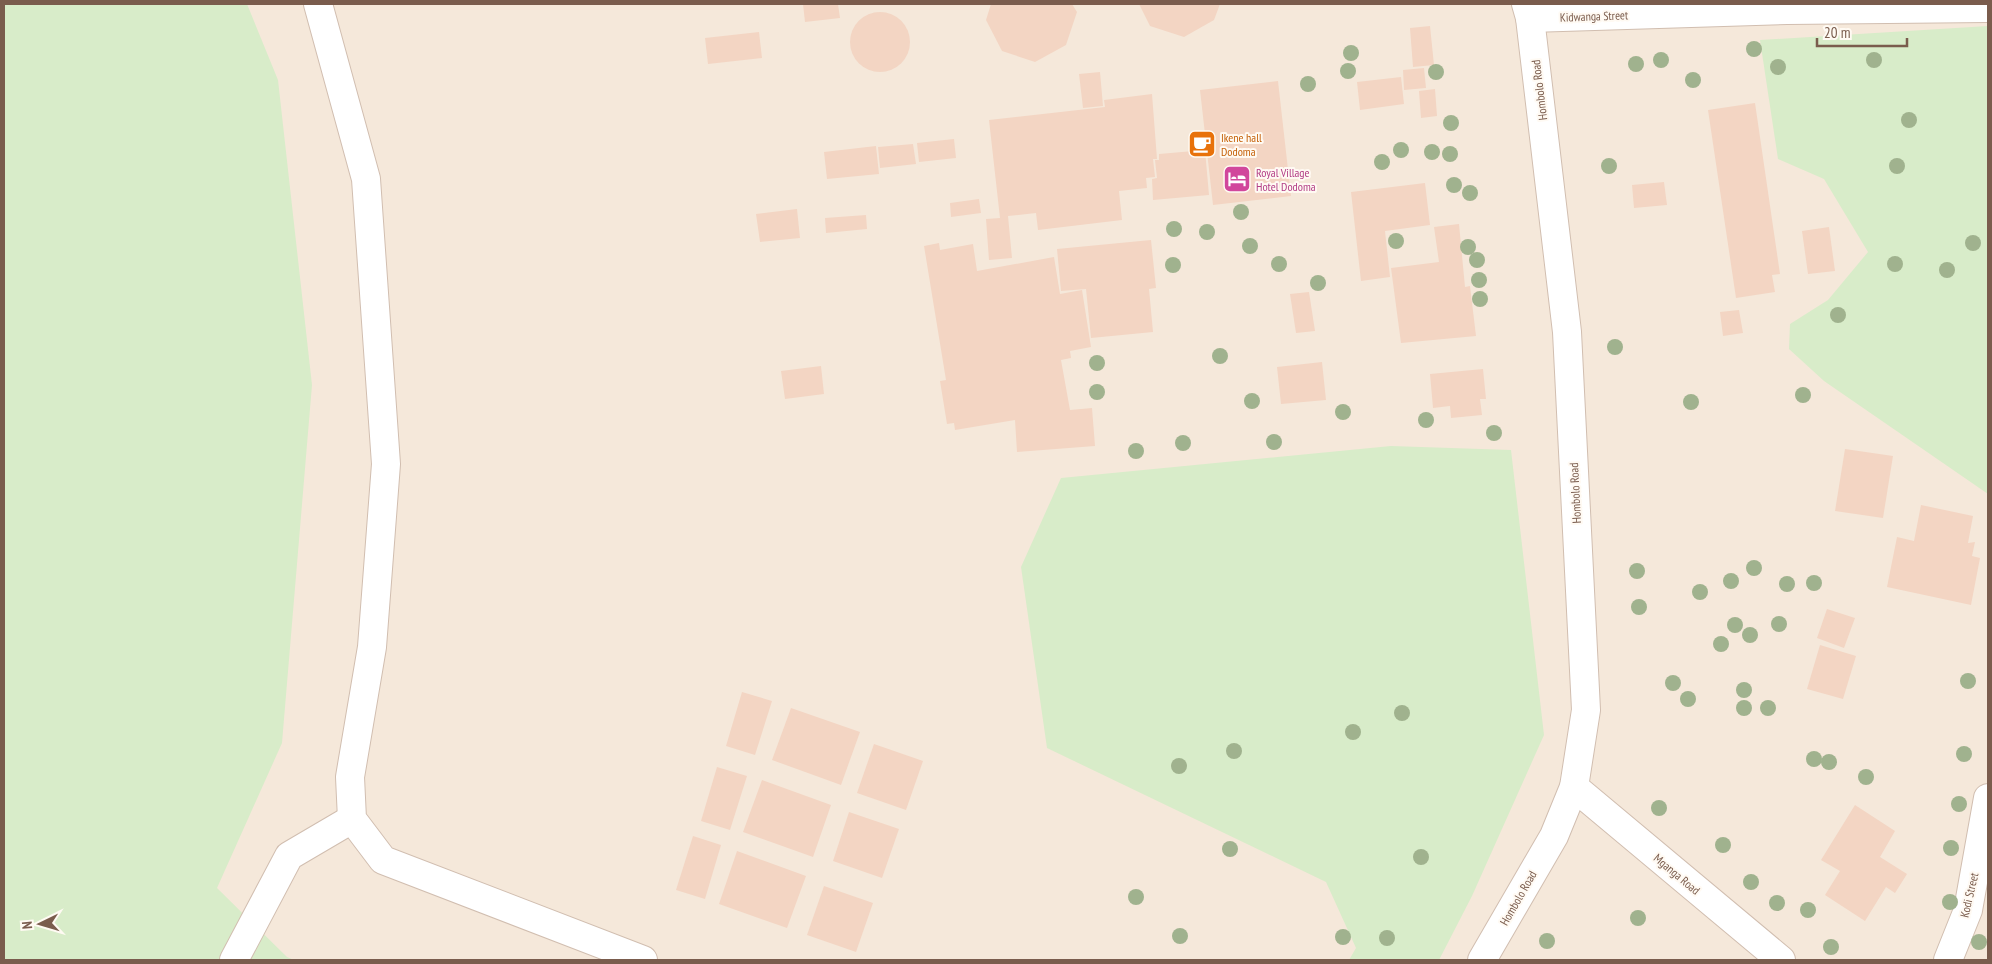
<svg xmlns="http://www.w3.org/2000/svg" width="1992" height="964" viewBox="0 0 1992 964" font-family="'PT Sans Narrow',sans-serif">
<style>
.residential{fill:#f5e8da}
.green{fill:#d8ecc9}
.building{fill:#f3d5c3}
.lines{fill:none;stroke-linecap:round;stroke-linejoin:round}
.minor-casing{stroke:#d1beb0;stroke-width:30}
.minor{stroke:#fff;stroke-width:28}
.tree{fill:#a0b28e}
.labels{text-anchor:middle;dominant-baseline:central;stroke-width:4;stroke-linejoin:round;paint-order:stroke}
.street-label{font-size:12px;fill:#7a5c4d;stroke:#fffaf3}
.food-label{font-size:12px;fill:#c56008;stroke:#fffaf3;text-anchor:start}
.hotel-label{font-size:12px;fill:#b23c85;stroke:#fffaf3;text-anchor:start}
</style>
<rect width="100%" height="100%" fill="#fdf6ec"/>
<rect class="residential" x="4" y="4" width="1984" height="956"/>
<g class="green">
<path d="M4 4H247L278 80 312 385 282 743 217 888 287 957 294 960H4Z"/>
<path d="M1988 26V494L1824 381 1789 349 1790 324 1828 300 1868 252 1824 179 1778 159 1760 40Z"/>
<path d="M1391 446 1511 450 1544 735 1472 896 1439 960H1349L1356 948 1326 882 1047 748 1021 567 1061 478Z"/>
</g>
<g class="building">
<path d="M803 4H838L840 18 805 22Z"/>
<path d="M991 4H1072L1077 12 1066 45 1035 62 1002 51 986 20Z"/>
<path d="M1139 4H1220L1214 20 1184 37 1150 26Z"/>
<circle cx="880" cy="42" r="30"/>
<path d="M1430 26 1434 65 1413 67 1410 28Z"/>
<path d="M759 32 762 58 708 64 705 38Z"/>
<path d="M1424 68 1426 88 1404 90 1403 70Z"/>
<path d="M1100 72 1103 106 1083 108 1079 74Z"/>
<path d="M1401 77 1404 104 1360 110 1357 82Z"/>
<path d="M1278 81 1291 196 1213 205 1200 90Z"/>
<path d="M1435 89 1437 116 1421 118 1419 91Z"/>
<path d="M1152 94 1157 159H1153L1155 177 1146 178 1147 188 1119 191 1122 220 1038 230 1036 213 1008 216 1012 258 989 260 986 219 1000 218 989 120 1105 107 1104 100Z"/>
<path d="M1755 103 1780 274 1772 275 1775 292 1736 298 1708 110Z"/>
<path d="M954 139 956 158 919 162 917 143Z"/>
<path d="M913 144 916 164 880 168 878 147Z"/>
<path d="M876 146 879 174 827 179 824 152Z"/>
<path d="M1205 150 1209 195 1153 200 1152 179 1157 178 1155 160H1159V154Z"/>
<path d="M1664 182 1667 205 1634 208 1632 185Z"/>
<path d="M1425 183 1430 225 1385 231 1390 277 1361 281 1351 192Z"/>
<path d="M979 199 981 213 951 217 950 203Z"/>
<path d="M797 209 800 238 760 242 756 214Z"/>
<path d="M866 215 867 229 826 233 825 218Z"/>
<path d="M1459 224 1465 287 1470 286 1476 336 1401 343 1391 268 1439 262 1434 227Z"/>
<path d="M1829 227 1835 271 1808 274 1802 231Z"/>
<path d="M1151 240 1156 288 1149 289 1153 332 1091 338 1086 289 1061 291 1057 249Z"/>
<path d="M939 243 940 250 973 244 977 271 1054 257 1060 294 1082 290 1091 347 1070 351 1071 358 1061 360 1070 410 1092 408 1095 446 1017 452 1015 420 955 430 954 423 947 424 940 381 946 380 924 246Z"/>
<path d="M1309 292 1315 331 1296 333 1290 294Z"/>
<path d="M1739 310 1743 333 1723 336 1720 312Z"/>
<path d="M1322 362 1326 400 1281 404 1277 367Z"/>
<path d="M821 366 824 394 785 399 781 371Z"/>
<path d="M1483 369 1486 399H1480L1482 415 1451 418 1450 406 1433 408 1430 374Z"/>
<path d="M1845 449 1893 456 1883 518 1835 511Z"/>
<path d="M1921 505 1973 516 1968 543 1975 542 1972 556 1980 558 1971 605 1887 587 1897 537 1914 541Z"/>
<path d="M1827 609 1855 618 1844 648 1817 638Z"/>
<path d="M1820 645 1856 656 1843 699 1807 689Z"/>
<path d="M742 692 772 701 755 755 726 746Z"/>
<path d="M791 708 860 732 841 785 772 760Z"/>
<path d="M874 744 923 761 906 810 857 793Z"/>
<path d="M717 767 747 776 730 830 701 821Z"/>
<path d="M762 780 831 805 813 857 743 832Z"/>
<path d="M1855 805 1895 831 1880 857 1907 874 1895 893 1886 887 1865 921 1825 895 1840 871 1821 860Z"/>
<path d="M849 812 899 829 882 878 833 861Z"/>
<path d="M693 836 721 845 705 899 676 890Z"/>
<path d="M737 851 806 876 787 928 719 904Z"/>
<path d="M824 886 873 903 856 952 807 935Z"/>
</g>
<g class="lines">
<g class="minor-casing">
<g id="minor">
<path d="M318 4 366 179 386 464 372 647 350 777 352 819 383 860 643 960"/>
<path d="M1530 18 1787 10 1988 8"/>
<path d="M1574 787 1781 960"/>
<path d="M234 960 289 856 352 819"/>
<path d="M1482 960 1554 836 1574 787 1586 710 1567 332 1530 18 1526 4"/>
<path d="M1948 960 1968 910 1988 798"/>
</g>
</g>
<use href="#minor" class="minor"/>
</g>
<g class="tree">
<circle cx="1754" cy="49" r="8"/>
<circle cx="1351" cy="53" r="8"/>
<circle cx="1661" cy="60" r="8"/>
<circle cx="1874" cy="60" r="8"/>
<circle cx="1636" cy="64" r="8"/>
<circle cx="1778" cy="67" r="8"/>
<circle cx="1348" cy="71" r="8"/>
<circle cx="1436" cy="72" r="8"/>
<circle cx="1693" cy="80" r="8"/>
<circle cx="1308" cy="84" r="8"/>
<circle cx="1909" cy="120" r="8"/>
<circle cx="1451" cy="123" r="8"/>
<circle cx="1401" cy="150" r="8"/>
<circle cx="1432" cy="152" r="8"/>
<circle cx="1450" cy="154" r="8"/>
<circle cx="1382" cy="162" r="8"/>
<circle cx="1609" cy="166" r="8"/>
<circle cx="1897" cy="166" r="8"/>
<circle cx="1454" cy="185" r="8"/>
<circle cx="1470" cy="193" r="8"/>
<circle cx="1241" cy="212" r="8"/>
<circle cx="1174" cy="229" r="8"/>
<circle cx="1207" cy="232" r="8"/>
<circle cx="1396" cy="241" r="8"/>
<circle cx="1973" cy="243" r="8"/>
<circle cx="1250" cy="246" r="8"/>
<circle cx="1468" cy="247" r="8"/>
<circle cx="1477" cy="260" r="8"/>
<circle cx="1279" cy="264" r="8"/>
<circle cx="1895" cy="264" r="8"/>
<circle cx="1173" cy="265" r="8"/>
<circle cx="1947" cy="270" r="8"/>
<circle cx="1479" cy="280" r="8"/>
<circle cx="1318" cy="283" r="8"/>
<circle cx="1480" cy="299" r="8"/>
<circle cx="1838" cy="315" r="8"/>
<circle cx="1615" cy="347" r="8"/>
<circle cx="1220" cy="356" r="8"/>
<circle cx="1097" cy="363" r="8"/>
<circle cx="1097" cy="392" r="8"/>
<circle cx="1803" cy="395" r="8"/>
<circle cx="1252" cy="401" r="8"/>
<circle cx="1691" cy="402" r="8"/>
<circle cx="1343" cy="412" r="8"/>
<circle cx="1426" cy="420" r="8"/>
<circle cx="1494" cy="433" r="8"/>
<circle cx="1274" cy="442" r="8"/>
<circle cx="1183" cy="443" r="8"/>
<circle cx="1136" cy="451" r="8"/>
<circle cx="1754" cy="568" r="8"/>
<circle cx="1637" cy="571" r="8"/>
<circle cx="1731" cy="581" r="8"/>
<circle cx="1814" cy="583" r="8"/>
<circle cx="1787" cy="584" r="8"/>
<circle cx="1700" cy="592" r="8"/>
<circle cx="1639" cy="607" r="8"/>
<circle cx="1779" cy="624" r="8"/>
<circle cx="1735" cy="625" r="8"/>
<circle cx="1750" cy="635" r="8"/>
<circle cx="1721" cy="644" r="8"/>
<circle cx="1968" cy="681" r="8"/>
<circle cx="1673" cy="683" r="8"/>
<circle cx="1744" cy="690" r="8"/>
<circle cx="1688" cy="699" r="8"/>
<circle cx="1744" cy="708" r="8"/>
<circle cx="1768" cy="708" r="8"/>
<circle cx="1402" cy="713" r="8"/>
<circle cx="1353" cy="732" r="8"/>
<circle cx="1234" cy="751" r="8"/>
<circle cx="1964" cy="754" r="8"/>
<circle cx="1814" cy="759" r="8"/>
<circle cx="1829" cy="762" r="8"/>
<circle cx="1179" cy="766" r="8"/>
<circle cx="1866" cy="777" r="8"/>
<circle cx="1959" cy="804" r="8"/>
<circle cx="1659" cy="808" r="8"/>
<circle cx="1723" cy="845" r="8"/>
<circle cx="1951" cy="848" r="8"/>
<circle cx="1230" cy="849" r="8"/>
<circle cx="1421" cy="857" r="8"/>
<circle cx="1751" cy="882" r="8"/>
<circle cx="1136" cy="897" r="8"/>
<circle cx="1950" cy="902" r="8"/>
<circle cx="1777" cy="903" r="8"/>
<circle cx="1808" cy="910" r="8"/>
<circle cx="1638" cy="918" r="8"/>
<circle cx="1180" cy="936" r="8"/>
<circle cx="1343" cy="937" r="8"/>
<circle cx="1387" cy="938" r="8"/>
<circle cx="1547" cy="941" r="8"/>
<circle cx="1979" cy="942" r="8"/>
<circle cx="1831" cy="947" r="8"/>
</g>
<defs>
<g id="cafe-square" transform="scale(1.4375)"><rect x="-9" y="-9" width="18" height="18" rx="4" fill="#e8710a" stroke="#fffaf3"/><path d="M-5.5-4.5H6V0H3Q3 3.5 0 3.5H-2.5Q-5.5 3.5-5.5 0ZM3-3.2v2h1.7v-2ZM-6 4.5H4V6H-6Z" fill="#fff"/></g>
<g id="hotel-square" transform="scale(1.4375)"><rect x="-9" y="-9" width="18" height="18" rx="4" fill="#d1479c" stroke="#fffaf3"/><path d="M-6-4.5h1.5V1H6V5H4.5V3h-9V5H-6ZM-4 0a1.8 1.8 0 1 1 3.6 0ZM.5 0V-2.5h3Q6-2.5 6 0Z" fill="#fff"/></g>
</defs>
<g fill-rule="evenodd">
<use href="#cafe-square" x="1202" y="144"/>
<use href="#hotel-square" x="1237" y="179"/>
</g>
<g class="labels">
<g class="street-label">
<text transform="translate(1594 16) rotate(-2)">Kidwanga Street</text>
<text transform="translate(1539 90) rotate(-97)">Hombolo Road</text>
<text transform="translate(1575 493) rotate(-93)">Hombolo Road</text>
<text transform="translate(1677 874) rotate(40)">Mganga Road</text>
<text transform="translate(1969 895) rotate(-77)">Kodi Street</text>
<text transform="translate(1518 898) rotate(-60)">Hombolo Road</text>
</g>
<g class="food-label">
<text x="1221" y="137">Ikene hall<tspan x="1221" dy="14">Dodoma</tspan></text>
</g>
<g class="hotel-label">
<text x="1256" y="172">Royal Village<tspan x="1256" dy="14">Hotel Dodoma</tspan></text>
</g>
</g>
<rect width="1992" height="964" fill="none" stroke="#7a5c4d" stroke-width="10"/>
<g transform="translate(40 924) rotate(265)" stroke="#fffaf3" stroke-width="4" paint-order="stroke">
<path d="M0-4L9 19L0 12L-9 19Z" fill="#7a5c4d"/>
<text y="-8" font-size="14" font-weight="bold" text-anchor="middle" fill="#7a5c4d">N</text>
</g>
<path d="M1817 38v8h90v-8" fill="none" stroke="#7a5c4d" stroke-width="2.5"/>
<text x="1824" y="38" font-size="15" fill="#7a5c4d" stroke="#fffaf3" stroke-width="4" paint-order="stroke">20 m</text>
</svg>
